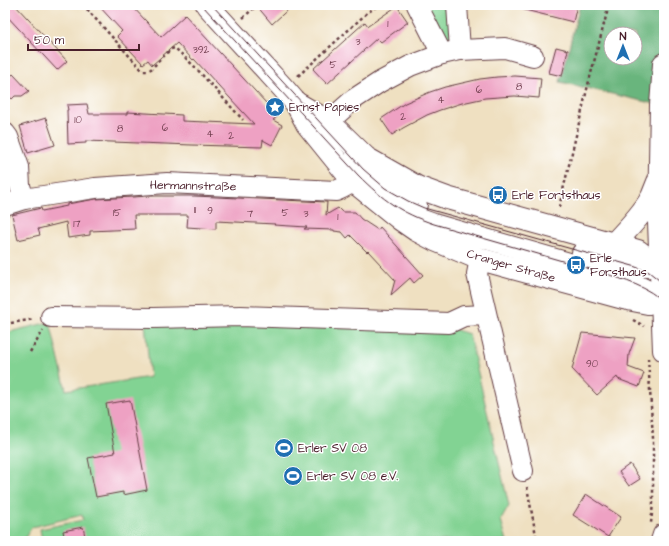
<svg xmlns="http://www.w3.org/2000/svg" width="669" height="546" viewBox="0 0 669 546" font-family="'Architects Daughter',sans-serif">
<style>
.green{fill:#82d393;stroke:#66795f}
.forest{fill:#69b57d;stroke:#5a6a54;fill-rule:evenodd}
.building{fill:#eea1c3}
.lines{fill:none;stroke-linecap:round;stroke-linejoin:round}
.minor-casing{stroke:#633c42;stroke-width:22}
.major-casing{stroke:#633c42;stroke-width:24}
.path{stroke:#633c42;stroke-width:2.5;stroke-dasharray:3 3;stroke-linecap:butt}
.minor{stroke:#fff;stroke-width:20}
.major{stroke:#fff;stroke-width:22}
.tram{stroke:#4a1f2b;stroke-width:1}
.labels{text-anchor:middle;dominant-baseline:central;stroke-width:3;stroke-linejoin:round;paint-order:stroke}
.number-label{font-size:10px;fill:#734051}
.poi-label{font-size:12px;fill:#4a1f2b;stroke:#fff;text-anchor:start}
.street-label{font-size:12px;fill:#4a1f2b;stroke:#fff}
</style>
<rect width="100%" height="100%" fill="#fff"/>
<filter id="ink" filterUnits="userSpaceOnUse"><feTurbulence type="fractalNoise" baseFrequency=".025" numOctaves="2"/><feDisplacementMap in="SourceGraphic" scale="8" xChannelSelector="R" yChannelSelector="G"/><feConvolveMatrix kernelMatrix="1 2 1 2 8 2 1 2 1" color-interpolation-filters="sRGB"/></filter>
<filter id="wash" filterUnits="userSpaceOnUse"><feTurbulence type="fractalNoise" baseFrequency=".012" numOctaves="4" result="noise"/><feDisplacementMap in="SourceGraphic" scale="16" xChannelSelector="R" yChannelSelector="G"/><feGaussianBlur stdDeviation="0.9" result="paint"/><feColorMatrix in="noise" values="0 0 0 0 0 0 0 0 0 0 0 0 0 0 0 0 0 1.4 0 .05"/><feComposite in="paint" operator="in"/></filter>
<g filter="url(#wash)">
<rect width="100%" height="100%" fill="#efe0c1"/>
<g class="green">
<path d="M425 5H452V37L449 39 444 38Z"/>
<path d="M50 322 66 390 150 377 145 323 447 327 469 334 509 506 501 520 507 541H42L40 529 83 520 82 515 32 527 23 541H5V333Z"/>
</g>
<path class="forest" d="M580 5H664V106L560 82ZM611 34H635V58H611Z"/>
<g id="blocks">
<g class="building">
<path d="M5 5H15L67 61 57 70 5 14Z"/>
<path d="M98 5H131L161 37 185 15 278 116 273 120 282 125 272 145 263 140 262 147 192 145 86 141V143L68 144 67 110H68L67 105 87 104 89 114H127V112L182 115V121L254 124 194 59 193 60 177 43 152 65 148 60 143 64 117 36 122 31Z"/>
<path d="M256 5H293L272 24Z"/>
<path d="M522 5H577L573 22 521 9Z"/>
<path d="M397 6 408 22 381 42 377 38 327 84 313 69 365 22 368 26Z"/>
<path d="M556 47 568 50 562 76 549 73Z"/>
<path d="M13 74 29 91 22 96H15L12 99 5 92V81Z"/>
<path d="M515 76 541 78 539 98 515 96 499 97 485 98 462 103 440 110 427 115 403 128 392 135 381 119 405 103 430 92 445 87 480 79 497 77Z"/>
<path d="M46 118 55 145 28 153 20 126Z"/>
<path d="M151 196H194L327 202 326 215 338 208 342 212H355L361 219 378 230 380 227 423 275 414 283 410 278 391 295 395 280 368 251 367 252 350 235 347 238 342 232 334 231V230L304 229 307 227 274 225 275 224 216 221V229L187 227 188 215H134L135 229 90 231V235L68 238 66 222 38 229 40 235 18 240 12 215 41 208 42 211 67 206V204L96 199Z"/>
<path d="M582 333 635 338 629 354 628 367 644 373 639 387 618 379 617 377 597 395 572 369Z"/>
<path d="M130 400 147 490 123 495V492L96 497 88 458 115 453 106 404Z"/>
<path d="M630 464 640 479 629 486 619 472Z"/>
<path d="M586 494 621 517 608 537 573 515Z"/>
<path d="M83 527 86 541H65L63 531Z"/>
</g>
</g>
</g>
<g filter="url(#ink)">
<use href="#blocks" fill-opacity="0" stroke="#633c42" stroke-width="1"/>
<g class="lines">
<g class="minor-casing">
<g id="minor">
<path d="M417 5 442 54"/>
<path d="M457 5 460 50"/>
<path d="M317 132 354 99 380 82 410 66 442 54 460 50 505 48 533 56"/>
<path d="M5 133 8 137 19 167 20 186 24 199"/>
<path d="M354 160C372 179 393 195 417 205"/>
<path d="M5 205 24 199 95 188 167 183 336 191C353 184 361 176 366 158"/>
<path d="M396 207 420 219 434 224 604 273C624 280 646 286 662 301"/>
<path d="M582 253 633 266 660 268"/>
<path d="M480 259 477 274 523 471"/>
<path d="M51 317 153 318 241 316 449 323 464 316 486 315"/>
</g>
</g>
<g class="major-casing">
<g id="major">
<path d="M207 5 284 89 296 103 307 124 353 181 400 219 416 230 435 240 480 259 623 298 648 303 660 299 664 296"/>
<path d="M664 64 661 105 659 222 664 350"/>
<path d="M296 103 329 122 366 158 417 187 447 198 614 244 638 251 664 271"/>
<path d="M614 244C627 229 643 214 652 197 654 192 656 187 658 182"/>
<path d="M662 541 664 535"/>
</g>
</g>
<g class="path">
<path d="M83 5 143 71H147L151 69 171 49 175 48 195 67 243 120"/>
<path d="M243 18 257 5"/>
<path d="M298 76 367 13 379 5"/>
<path d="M559 207 589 81 609 5"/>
<path d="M633 320 644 326"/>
<path d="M5 324 34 319"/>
<path d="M30 352 43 331"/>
<path d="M648 358 653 438V503L651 523"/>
<path d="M527 487 537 541"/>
</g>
<use href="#minor" class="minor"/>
<use href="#major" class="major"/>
<g class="tram">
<path d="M202 5 358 175C383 200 401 213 434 224L604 273C623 280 650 287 664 303"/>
<path d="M212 5 363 169 385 188 408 201 424 208 633 266 649 272 664 284"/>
</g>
</g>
</g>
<defs>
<g id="sight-disc" transform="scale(1)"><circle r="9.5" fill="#1f6fb2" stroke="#fff"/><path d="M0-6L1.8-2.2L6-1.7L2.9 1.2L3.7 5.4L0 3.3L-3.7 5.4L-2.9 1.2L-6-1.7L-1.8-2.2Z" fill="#fff"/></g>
<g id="bus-disc" transform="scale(1)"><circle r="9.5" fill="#1f6fb2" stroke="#fff"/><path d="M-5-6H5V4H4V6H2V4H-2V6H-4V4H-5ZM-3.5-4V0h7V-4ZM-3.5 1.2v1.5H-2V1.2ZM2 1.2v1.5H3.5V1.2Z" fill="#fff"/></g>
<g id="stadium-disc" transform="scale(1)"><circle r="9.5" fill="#1f6fb2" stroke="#fff"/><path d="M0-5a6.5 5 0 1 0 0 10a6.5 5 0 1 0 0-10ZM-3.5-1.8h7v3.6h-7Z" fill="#fff"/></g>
</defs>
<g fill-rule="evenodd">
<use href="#sight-disc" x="275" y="107"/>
<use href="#bus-disc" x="498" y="195"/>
<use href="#bus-disc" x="576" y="265"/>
<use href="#stadium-disc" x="284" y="448"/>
<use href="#stadium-disc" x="293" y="476"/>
</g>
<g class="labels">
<g class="number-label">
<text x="388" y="24">1</text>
<text x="358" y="42">3</text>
<text x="201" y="50">392</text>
<text x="333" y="65">5</text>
<text x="519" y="87">8</text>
<text x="479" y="90">6</text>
<text x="441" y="100">4</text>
<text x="403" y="117">2</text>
<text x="78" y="120">10</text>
<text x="165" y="128">6</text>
<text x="120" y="129">8</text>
<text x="210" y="134">4</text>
<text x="231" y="136">2</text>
<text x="195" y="210">11</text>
<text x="210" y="211">9</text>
<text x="117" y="213">15</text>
<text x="285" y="213">5</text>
<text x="250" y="214">7</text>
<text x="306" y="214">3</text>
<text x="338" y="217">1</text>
<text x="77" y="224">17</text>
<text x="592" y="364">90</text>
</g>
<g class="poi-label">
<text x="289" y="107">Ernst Papies</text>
<text x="512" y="195">Erle Fortsthaus</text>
<text x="590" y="258">Erle<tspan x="590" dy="14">Forsthaus</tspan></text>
<text x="298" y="448">Erler SV 08</text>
<text x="307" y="476">Erler SV 08 e.V.</text>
</g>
<g class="street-label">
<text transform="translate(193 186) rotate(1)">Hermannstraße</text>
<text transform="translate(511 266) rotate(16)">Cranger Straße</text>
</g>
</g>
<rect width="669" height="546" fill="none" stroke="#fff" stroke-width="20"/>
<g transform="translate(623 46)"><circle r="19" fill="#ffffff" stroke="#b7a5aa"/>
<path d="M0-3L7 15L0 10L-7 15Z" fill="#1f6fb2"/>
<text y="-6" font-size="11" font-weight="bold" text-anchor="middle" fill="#4a1f2b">N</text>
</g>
<path d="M28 44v6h111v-6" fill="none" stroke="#4a1f2b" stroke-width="2"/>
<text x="34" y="44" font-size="12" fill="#4a1f2b" stroke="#ffffff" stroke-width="3" paint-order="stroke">50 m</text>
</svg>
